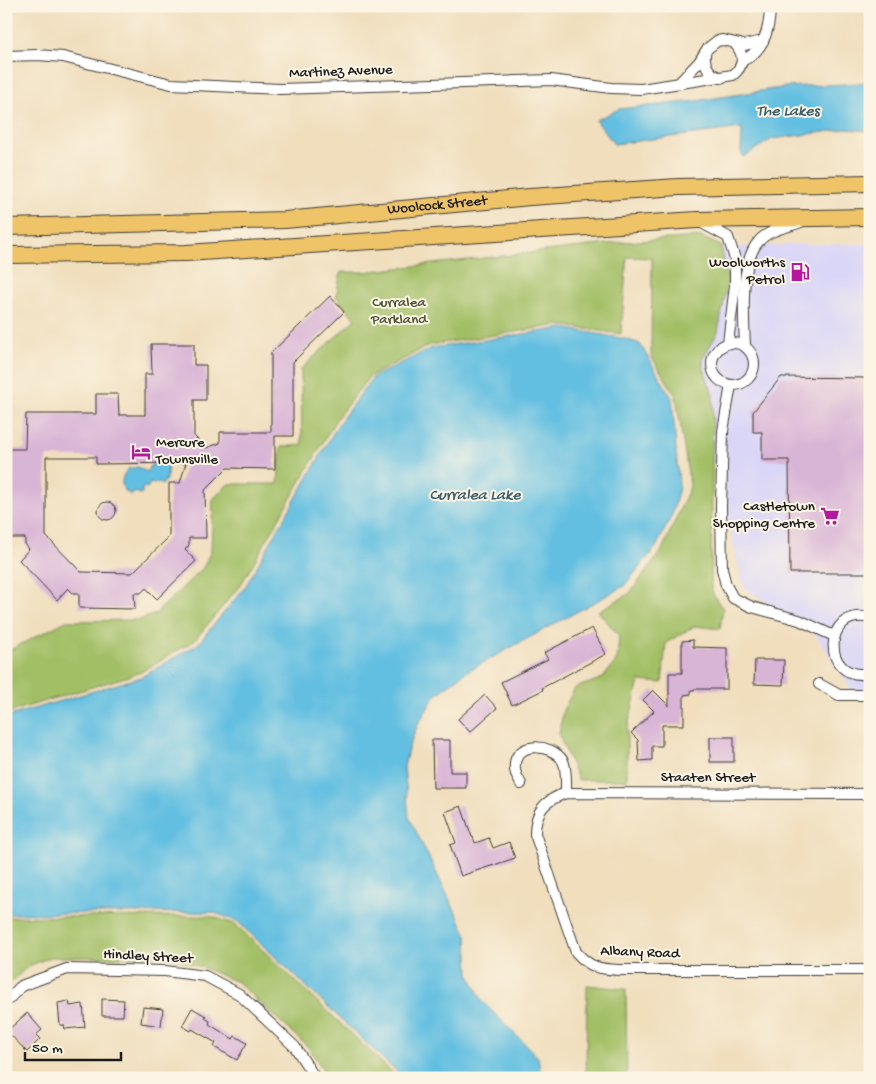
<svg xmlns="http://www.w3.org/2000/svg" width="876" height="1084" viewBox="0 0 876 1084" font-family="'Gochi Hand',sans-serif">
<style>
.built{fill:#dad6f7}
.green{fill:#a3bf66;stroke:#606e41}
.water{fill:#63bfe1;stroke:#406e7e}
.building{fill:#d8b4d6;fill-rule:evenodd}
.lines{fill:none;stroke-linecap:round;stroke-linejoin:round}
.street-casing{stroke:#3c3934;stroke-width:12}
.primary-casing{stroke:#3c3934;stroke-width:18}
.street{stroke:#fff;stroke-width:10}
.primary{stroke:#efc469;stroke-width:16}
.labels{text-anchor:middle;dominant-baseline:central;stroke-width:4;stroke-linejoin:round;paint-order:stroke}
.street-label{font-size:15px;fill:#1c1c1c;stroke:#fcf5e5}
.poi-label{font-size:15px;fill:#1c1c1c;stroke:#fcf5e5;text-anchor:end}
.park-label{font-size:15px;fill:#4b5536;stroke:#fcf5e5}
.water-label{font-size:16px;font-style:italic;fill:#385d6b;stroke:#fcf5e5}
</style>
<rect width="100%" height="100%" fill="#fcf5e5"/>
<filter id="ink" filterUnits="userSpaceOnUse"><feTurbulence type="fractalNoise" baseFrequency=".02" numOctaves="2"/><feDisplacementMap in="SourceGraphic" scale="10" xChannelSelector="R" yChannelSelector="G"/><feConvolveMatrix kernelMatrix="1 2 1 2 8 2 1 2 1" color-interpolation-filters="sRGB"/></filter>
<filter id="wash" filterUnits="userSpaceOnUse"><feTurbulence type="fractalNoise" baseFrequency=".0096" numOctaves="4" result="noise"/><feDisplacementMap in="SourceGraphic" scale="20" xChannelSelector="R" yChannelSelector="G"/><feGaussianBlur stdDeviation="1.12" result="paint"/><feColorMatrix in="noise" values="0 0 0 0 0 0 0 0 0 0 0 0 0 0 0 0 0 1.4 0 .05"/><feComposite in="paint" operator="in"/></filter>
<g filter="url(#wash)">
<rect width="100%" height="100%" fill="#f0debd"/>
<path class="built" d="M799 244H870V689L852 690 813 631 744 588 689 360 691 250Z"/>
<g class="green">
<path d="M701 237 721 246 728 280 718 332 703 358V366L713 395 711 587 714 596 723 609 720 629 695 626 666 643 662 683 639 681 627 730V780H578L559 735 563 710 575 688 603 678 617 660 619 636 598 611 629 594 661 552 690 487 676 396 651 356 652 258 627 257 621 334 559 325 430 345 369 377 337 418 242 583 194 641 139 673 6 713V652L66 621 139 620 155 614 203 568 211 551 213 499 228 484H278L281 447 302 445 301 369 355 319 336 296 341 272H363L624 242Z"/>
<path d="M210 916 235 924 394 1074 395 1078H329L308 1047 237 982 201 967 172 958 51 957 28 966 6 988V917Z"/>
<path d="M587 985 626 989 627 1078H577L586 1076Z"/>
</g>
<g class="water">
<path d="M870 75V131L846 129 772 139 743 157 741 151 742 128 614 144 596 120 619 109 696 101 786 87 863 83Z"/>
<path d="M563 328 626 339 640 344 672 398 679 487 672 515 656 547 624 586 464 673 435 696 418 724 408 749 404 767 409 817 467 935 469 973 482 1001 538 1057 541 1078H400L397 1072 237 921 212 912 6 914V717L141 677 198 644 245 587 339 423 373 377 432 348Z"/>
<path d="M157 463H164L167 466C169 473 167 480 162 485L159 482 154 484 150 483 147 488 144 487 142 489V493L140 494 136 492 131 495C119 489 120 478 128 469L138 467 147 472 151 465Z"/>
</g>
<g id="blocks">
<g class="building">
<path d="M330 296 344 312 293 362V436H275V469L227 468 205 490 206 538H189V545L185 550 196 561 157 599 146 588 141 593H134L135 609 79 608V593H73L68 588 57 600 19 560 29 549 25 544V538H9V449H25L26 414H96V394H118L119 415H145V374H152L151 344H194V365H206V400H194V436L206 448 220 443V432H271V353ZM46 457H96V464L186 463 180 483H169V537L132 573 81 572 46 536Z"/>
<path d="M781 377 870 378V573H790L789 460H762V432H753V412Z"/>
<circle cx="107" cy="511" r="9"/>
<path d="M592 628 606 654 542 688 543 690 512 705 501 682 548 659 544 653Z"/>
<path d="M693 640V647L727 648V689H694V690H691V694L684 695V725H662V746H652V760L639 761 638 740 631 733 654 711 643 700 653 690 669 706V673H682V641Z"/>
<path d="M755 660H784L783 685 754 684Z"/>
<path d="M485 695 497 708 470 732 458 719Z"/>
<rect x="710" y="737" width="24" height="25"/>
<path d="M432 740H450V772H466V788H433Z"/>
<path d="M461 806 472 837H473L475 843 489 838 493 848 509 842 515 858 461 876 450 845 456 843 445 812Z"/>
<path d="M102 999 124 1000 123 1016H102Z"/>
<path d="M69 1001 70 1006 83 1004 85 1027 65 1029 64 1025H60L58 1003Z"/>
<path d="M143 1007 163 1009 161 1026 141 1023Z"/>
<path d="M192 1008 206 1016 205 1018 210 1021 209 1024 233 1039 235 1036 247 1043 237 1060 214 1047 216 1043 192 1029 191 1031 182 1026Z"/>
<path d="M27 1013 42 1030 36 1035 40 1039 27 1052 7 1031Z"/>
</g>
</g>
</g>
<g filter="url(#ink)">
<use href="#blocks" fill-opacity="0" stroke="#3c3934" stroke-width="1"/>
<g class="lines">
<g class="street-casing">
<g id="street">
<path d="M705 54C704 66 709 74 721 78"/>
<path d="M6 56 38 55 63 57 171 84 280 89 551 80 611 88 641 89 733 75C744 66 745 55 735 44"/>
<path d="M742 61C764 51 770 29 770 6"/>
<path d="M679 83 699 62 707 49 717 41 723 40 744 45 763 41"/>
<path d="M700 222 728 237 735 259V285L728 343"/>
<circle cx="733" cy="364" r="21"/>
<path d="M745 346C744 318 739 263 759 241 768 230 788 227 801 222"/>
<path d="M731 385 723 431 721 506 722 569 726 585 733 598 752 607 799 620 834 636"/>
<path d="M870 618C822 606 821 684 870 673"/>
<path d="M819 684 839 695H870"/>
<path d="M521 784C519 780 515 774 515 769 512 741 551 742 563 761 567 769 566 784 566 793"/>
<path d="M870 794 566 793C545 800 535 811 535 834L576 952C590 968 599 969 619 970H870"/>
<path d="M6 1002 21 986 67 969 165 971 205 976 239 994 295 1047 315 1078"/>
</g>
</g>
<g class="primary-casing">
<g id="primary">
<path id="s1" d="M6 227 285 220 530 197 678 187 870 183"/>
<path d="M6 255 186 253 697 220 870 217"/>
</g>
</g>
<use href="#street" class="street"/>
<use href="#primary" class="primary"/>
</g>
</g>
<defs>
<g id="fuel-bare" transform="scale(1.5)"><path d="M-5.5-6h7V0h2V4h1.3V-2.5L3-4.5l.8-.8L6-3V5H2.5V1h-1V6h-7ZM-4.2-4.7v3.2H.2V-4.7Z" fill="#b5179e" stroke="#fcf5e5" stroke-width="2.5" paint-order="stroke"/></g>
<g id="hotel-bare" transform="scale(1.5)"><path d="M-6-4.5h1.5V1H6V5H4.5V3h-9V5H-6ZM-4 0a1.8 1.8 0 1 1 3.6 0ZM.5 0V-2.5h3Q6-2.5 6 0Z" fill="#b5179e" stroke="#fcf5e5" stroke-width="2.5" paint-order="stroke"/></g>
<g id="supermarket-bare" transform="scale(1.5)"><path d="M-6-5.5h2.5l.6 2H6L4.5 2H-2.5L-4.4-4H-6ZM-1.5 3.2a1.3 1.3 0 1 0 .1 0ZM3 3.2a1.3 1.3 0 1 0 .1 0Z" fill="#b5179e" stroke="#fcf5e5" stroke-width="2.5" paint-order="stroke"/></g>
</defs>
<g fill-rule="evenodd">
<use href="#fuel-bare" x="800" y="272"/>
<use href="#hotel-bare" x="141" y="452"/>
<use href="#supermarket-bare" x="830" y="516"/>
</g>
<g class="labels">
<g class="street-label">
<text transform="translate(341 72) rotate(-2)">Martinez Avenue</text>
<text stroke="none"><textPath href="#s1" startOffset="432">Woolcock Street</textPath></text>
<text x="708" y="778">Staaten Street</text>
<text transform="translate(640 953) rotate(2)">Albany Road</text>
<text transform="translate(148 957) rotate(3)">Hindley Street</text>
</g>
<g class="poi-label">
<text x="785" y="263">Woolworths<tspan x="785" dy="17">Petrol</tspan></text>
<text x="156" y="443" text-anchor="start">Mercure<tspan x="156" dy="17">Townsville</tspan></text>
<text x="815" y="507">Castletown<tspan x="815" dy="17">Shopping Centre</tspan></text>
</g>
<g class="park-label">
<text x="399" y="303">Curralea<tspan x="399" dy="17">Parkland</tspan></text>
</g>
<g class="water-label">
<text x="788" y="112">The Lakes</text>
<text x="475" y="496">Curralea Lake</text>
</g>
</g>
<rect width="876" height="1084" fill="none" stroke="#fcf5e5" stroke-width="25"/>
<path d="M25 1052v8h96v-8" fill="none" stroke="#1c1c1c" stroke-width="2.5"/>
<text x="32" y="1052" font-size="15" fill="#1c1c1c" stroke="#fcf5e5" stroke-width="4" paint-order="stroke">50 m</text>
</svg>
